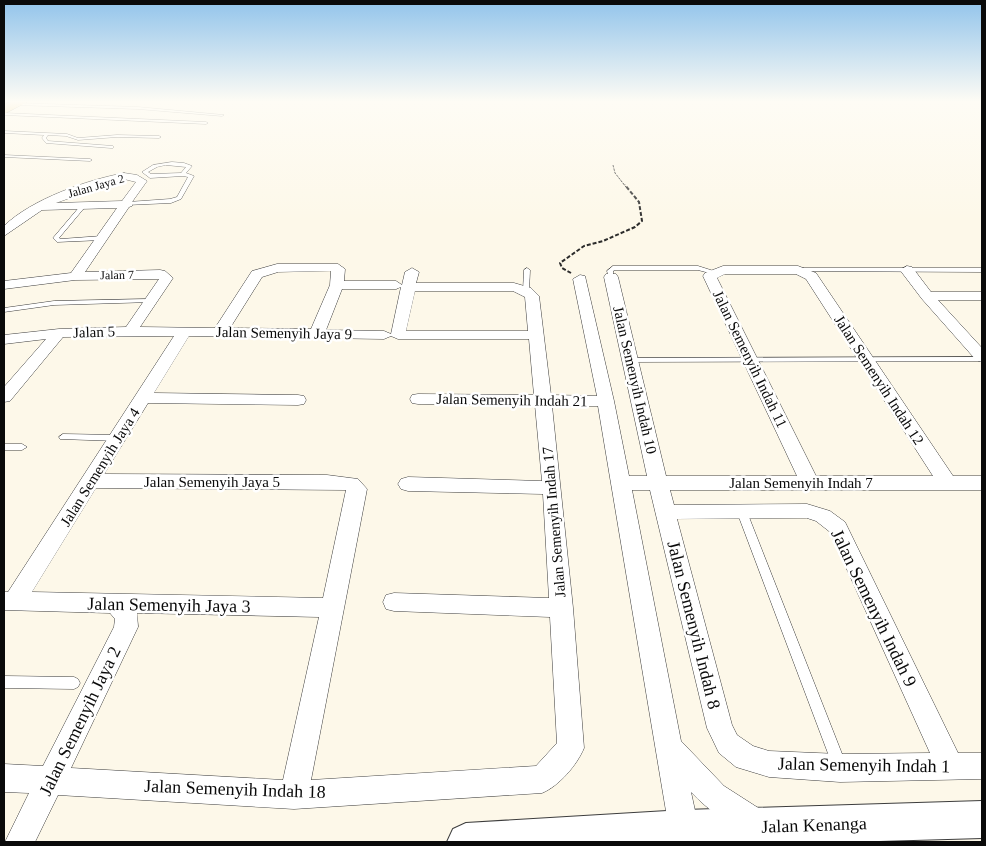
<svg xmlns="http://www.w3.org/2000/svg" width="986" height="846" viewBox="0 0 986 846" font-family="Georgia,serif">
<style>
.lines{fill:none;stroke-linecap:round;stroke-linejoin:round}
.service-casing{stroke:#3d3d3d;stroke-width:1}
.minor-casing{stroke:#3d3d3d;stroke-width:1}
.tertiary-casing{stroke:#3d3d3d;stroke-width:2}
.primary-casing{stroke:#1b1b1b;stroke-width:1}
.path-far1{stroke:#2c2c2c;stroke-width:1;stroke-dasharray:2.5 1;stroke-linecap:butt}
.path{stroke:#2c2c2c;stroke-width:2;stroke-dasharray:4 2;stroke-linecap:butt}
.service{fill:#fff;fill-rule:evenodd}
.minor{fill:#fff;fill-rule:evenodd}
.tertiary{fill:#fff;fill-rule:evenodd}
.primary{fill:#ecc769;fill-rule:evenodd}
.labels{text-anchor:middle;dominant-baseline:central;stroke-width:5;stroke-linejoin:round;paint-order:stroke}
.far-street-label{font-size:12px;fill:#0a0a0a;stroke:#fff}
.street-label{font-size:15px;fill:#0a0a0a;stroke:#fff}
.near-street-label{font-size:18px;fill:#0a0a0a;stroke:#fff}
</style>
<rect width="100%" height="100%" fill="#fdf8e9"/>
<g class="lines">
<g class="service-casing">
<g id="service">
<path d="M16 103 138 107 224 115 222 116 138 109 15 105Z"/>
<path d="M4 113 206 122 208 123 206 124 4 115Z"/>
<path d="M4 131 67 134 78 138 117 135 159 136 161 137 159 138 117 137 78 140 66 136 48 135 46 138 48 141 113 146V148H111L46 143 42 138 44 135 4 133Z"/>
<path d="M4 155 90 159 92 160 90 161 4 157Z"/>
<path d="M172 162 184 163 192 166 186 173 194 176 181 199 171 203 126 205 125 204 128 202 170 199 177 197 188 177 183 176 150 178 142 172 153 165ZM166 165 186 167 181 173 151 174 148 172 157 167Z"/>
<path d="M83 204 85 205V207L59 238 61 239 102 236 105 238 102 240 57 242 53 238 81 205Z"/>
<path d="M613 266H698L720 273 717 275 698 270H615L613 271V278H609L607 271Z"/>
<path d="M527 268 530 270 529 291 526 293 523 291 524 270Z"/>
<path d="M798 268H982V272L796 271V269Z"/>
<path d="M150 299 152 300V302L54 305 4 312V308L54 301Z"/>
<path d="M982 357V361L630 362 626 360 630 358Z"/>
<path d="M63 434 118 435 122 438 118 441 60 439 59 437Z"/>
<path d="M4 444H22L27 447 22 450H4Z"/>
<path d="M742 508 746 509 747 512 846 764 844 769 839 771 834 769 832 764 737 512 738 509Z"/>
<path d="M4 676 74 677 78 679 80 683 78 687 74 689 4 688Z"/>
</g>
</g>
<g class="minor-casing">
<g id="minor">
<path d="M124 173 137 175 147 181 132 202V206L129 207 85 272 160 270 165 271 173 278 140 327 215 328 252 271 277 264H338L345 269 344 281H396L402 285 405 272 412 268 419 272 416 283H514L531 288 539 296 551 395 597 396 573 279 580 275 585 276 614 401 629 476H647L604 277 606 274H616L618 277 666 476H797L703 276 705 273 723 266H798L816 273 953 476H982V490H670L674 505 807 504 830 511 845 522 958 753H982V779L840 782 769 777 736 767 719 753 707 728 650 490H632L681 741 724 786 763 811 767 821 763 831 753 835C730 826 708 810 691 792L699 829 694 839 687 842 674 839 669 829 598 406H552L573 608 584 748C577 765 559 786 542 793L294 809 58 795 35 842H5L29 793 4 792V764L43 766 114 627 115 619 110 613 4 610V592H8L174 336 63 337 10 401 4 402V387L46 339 4 344V335L59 329 126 327 159 279 75 280 4 289V281L71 273 117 208 42 210 4 236V226C32 199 87 180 124 173ZM124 179 136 182 122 201 56 203ZM331 271 330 285 311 329 230 328 262 277 278 272ZM725 274H796L806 279 933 476H816L717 278ZM401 287 391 334 384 331 326 330 342 289H396ZM415 291H513L525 297 528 331H406ZM189 336 384 339 391 336 398 339H529L534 395 418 394 412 395 410 399 412 403 418 404 535 405 542 481 408 477 401 479 398 484 401 489 408 491 543 494 549 598 394 593 386 595 383 602 386 609 394 611 550 617 557 743 536 766 311 780 367 489 358 479 327 475 104 474 148 403 298 405 304 404 306 400 304 396 298 395 154 393ZM96 488 346 490 323 598 32 592ZM807 518 816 521 830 532 930 753 840 754 769 751 753 746 737 735 732 725 677 519ZM137 613 319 617 283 780 71 768 138 627Z"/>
<path d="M907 266 912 267 931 292H982V300H938L982 348V362L976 360 922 299 900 270Z"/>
</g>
</g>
<g class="tertiary-casing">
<path id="tertiary" d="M982 801V838L845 842H447L453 829 466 823 684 810Z"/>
</g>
<g class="primary-casing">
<path id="primary" d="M10 102H27L4 114V105Z"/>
</g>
<path class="path-far1" d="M613 165 615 173 626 187"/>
<path class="path" d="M571 273 562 268 560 263 584 246 603 241 635 227 642 221 639 202 625 185"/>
<use href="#service" class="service"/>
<use href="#minor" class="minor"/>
<use href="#tertiary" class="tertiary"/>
<use href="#primary" class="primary"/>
</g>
<linearGradient id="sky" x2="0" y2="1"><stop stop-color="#92c4eb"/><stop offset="0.46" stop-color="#fefcf5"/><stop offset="1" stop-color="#fefcf5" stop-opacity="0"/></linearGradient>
<rect width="986" height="221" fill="url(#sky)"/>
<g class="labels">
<g class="far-street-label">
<text transform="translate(96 186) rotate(-16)">Jalan Jaya 2</text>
<text transform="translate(117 275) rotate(-1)">Jalan 7</text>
</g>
<g class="street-label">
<text transform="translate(94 332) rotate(-2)">Jalan 5</text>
<text transform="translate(284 333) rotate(1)">Jalan Semenyih Jaya 9</text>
<text transform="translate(750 359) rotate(64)">Jalan Semenyih Indah 11</text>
<text transform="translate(635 380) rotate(77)">Jalan Semenyih Indah 10</text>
<text transform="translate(879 380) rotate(57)">Jalan Semenyih Indah 12</text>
<text transform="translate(512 400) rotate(1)">Jalan Semenyih Indah 21</text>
<text transform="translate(100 467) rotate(-58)">Jalan Semenyih Jaya 4</text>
<text x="212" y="482">Jalan Semenyih Jaya 5</text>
<text x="801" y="483">Jalan Semenyih Indah 7</text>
<text transform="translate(554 522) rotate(-95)">Jalan Semenyih Indah 17</text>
</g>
<g class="near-street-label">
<text transform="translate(169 605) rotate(1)">Jalan Semenyih Jaya 3</text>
<text transform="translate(874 608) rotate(64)">Jalan Semenyih Indah 9</text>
<text transform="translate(694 625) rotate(76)">Jalan Semenyih Indah 8</text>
<text transform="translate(80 721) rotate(-64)">Jalan Semenyih Jaya 2</text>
<text transform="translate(864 765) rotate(1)">Jalan Semenyih Indah 1</text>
<text transform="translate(235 789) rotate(2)">Jalan Semenyih Indah 18</text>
<text transform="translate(814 825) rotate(-2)">Jalan Kenanga</text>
</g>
</g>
<rect width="986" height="846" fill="none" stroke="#0a0a0a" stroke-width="10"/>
</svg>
